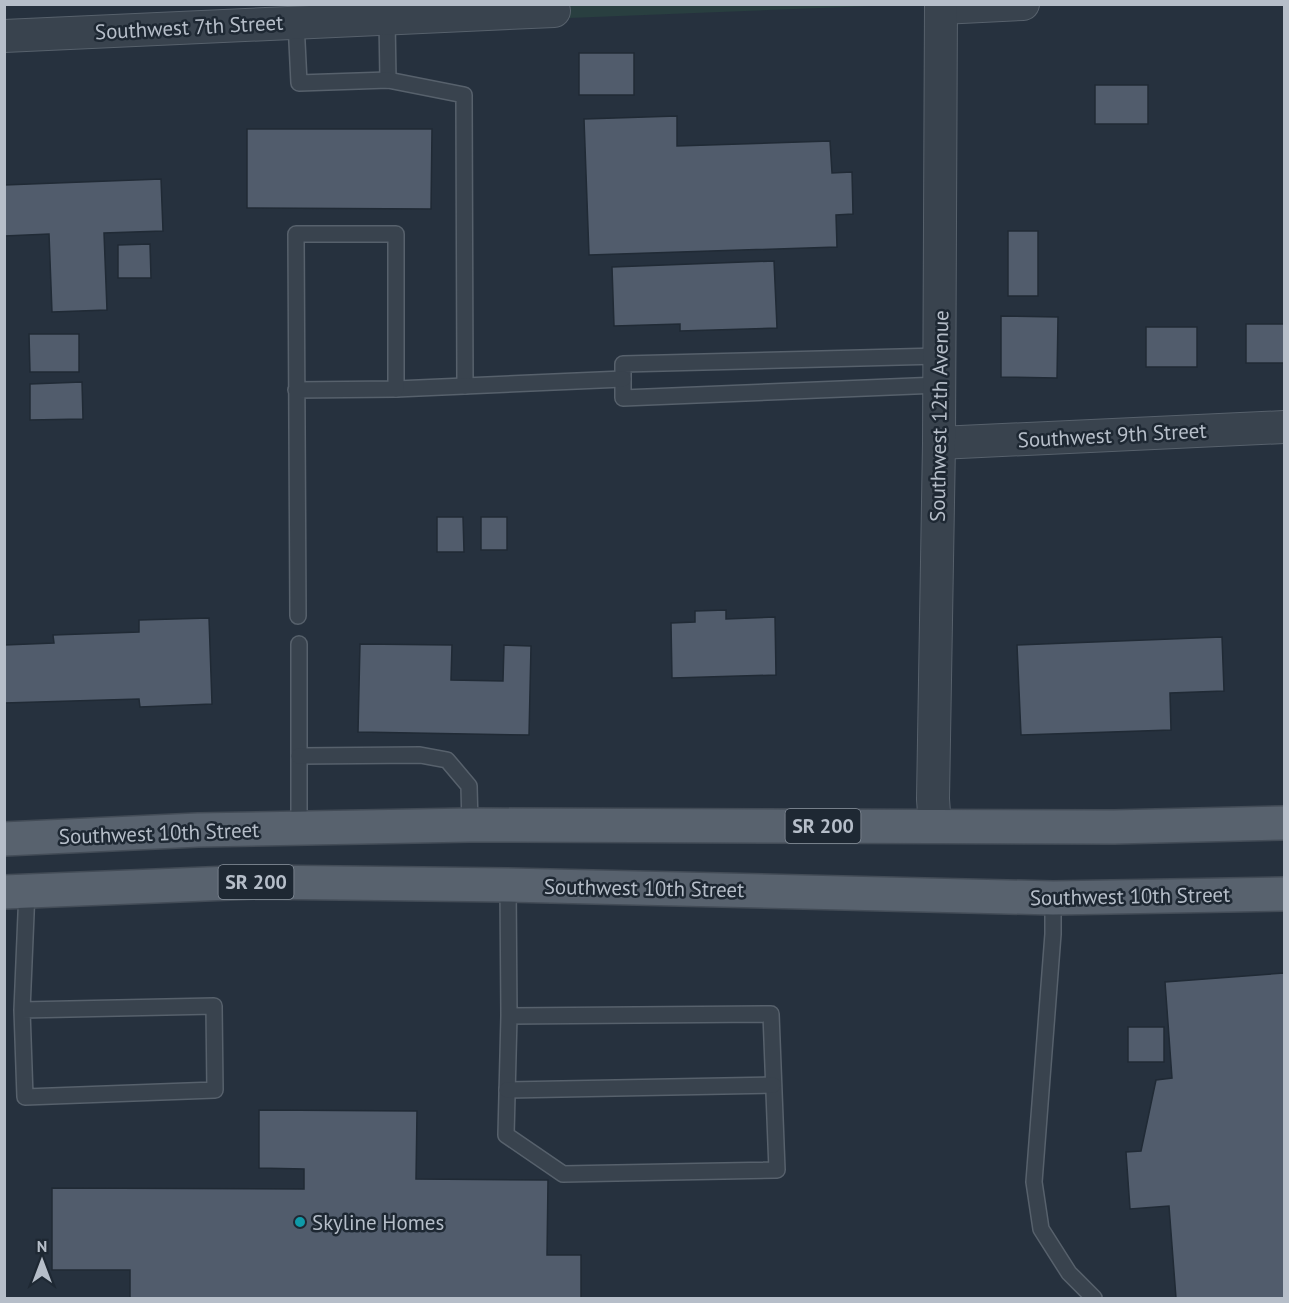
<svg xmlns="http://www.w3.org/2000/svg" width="1289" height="1303" viewBox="0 0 1289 1303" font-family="'PT Sans',sans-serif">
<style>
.green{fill:#293f40}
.building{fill:#515c6c;stroke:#202a35;stroke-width:1.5}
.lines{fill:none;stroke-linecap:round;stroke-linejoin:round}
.lane-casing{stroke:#57616c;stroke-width:18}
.street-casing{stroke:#57616c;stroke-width:34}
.primary-casing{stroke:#434c57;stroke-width:36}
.lane{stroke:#39434e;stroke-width:15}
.street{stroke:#39434e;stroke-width:32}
.primary{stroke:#58626e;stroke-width:33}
.culture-dot{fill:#0f9aa8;stroke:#1e2833;stroke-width:2}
.labels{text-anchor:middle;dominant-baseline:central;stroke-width:5;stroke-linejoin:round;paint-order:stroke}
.shield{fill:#1e2833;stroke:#88919c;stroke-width:1.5}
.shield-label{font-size:20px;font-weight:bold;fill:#b6bec9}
.street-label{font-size:21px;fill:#b6bec9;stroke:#1e2833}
.poi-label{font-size:21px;fill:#b6bec9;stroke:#1e2833;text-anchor:start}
</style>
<rect width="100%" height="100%" fill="#26313e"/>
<path class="green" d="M568 4 898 5 569 18Z"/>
<g class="building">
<rect x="579" y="53" width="55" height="42"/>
<rect x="1095" y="85" width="53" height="39"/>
<path d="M677 116V146L830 141 832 173 852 172 853 214 836 215 837 247 589 255 584 119Z"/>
<path d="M247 129H432L431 209 247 208Z"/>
<path d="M161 179 163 231 104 233 107 310 52 312 49 234 4 236V185Z"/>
<rect x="1008" y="231" width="30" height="65"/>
<path d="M150 244 151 278H118V245Z"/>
<path d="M774 261 777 328 680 331V324L614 326 612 267Z"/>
<path d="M1001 316 1058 317 1057 378 1001 377Z"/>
<rect x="1246" y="324" width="38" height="39"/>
<rect x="1146" y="327" width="51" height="40"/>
<path d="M29 334H79V372H30Z"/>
<path d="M82 382 83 419 30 420V384Z"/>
<path d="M437 517H463L464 552H437Z"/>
<rect x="481" y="517" width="26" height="33"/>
<path d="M726 610V619L775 617 776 675 672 678 671 623 695 622V611Z"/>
<path d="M209 618 212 704 140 707 139 699 4 703V645L54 643 53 635 139 632V620Z"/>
<path d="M1222 637 1224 691 1170 693 1171 730 1021 735 1017 645Z"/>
<path d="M360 644 452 645 451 680 503 681 504 645 531 646 529 735 358 732Z"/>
<path d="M1284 973V1298H1176L1169 1206 1130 1209 1126 1152 1141 1151 1156 1080 1172 1078 1165 982Z"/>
<rect x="1128" y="1027" width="36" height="35"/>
<path d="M259 1110 417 1111 416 1179 548 1180 547 1255H581V1298H130V1270H52V1188L304 1189V1169L259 1168Z"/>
</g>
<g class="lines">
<g class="lane-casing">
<g id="lane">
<path d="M387 18 388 80"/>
<path d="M296 22 299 83 388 80 464 95 465 386"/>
<path d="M939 356 623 364V398L939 385"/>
<path d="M396 389 623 379"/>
<path d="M296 390 396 389V234H296L298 616"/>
<path d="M299 644V828"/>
<path d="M299 756 420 755 447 760 469 786 470 825"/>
<path d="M508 885 509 1016 771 1014 777 1170 563 1174 506 1135 509 1016"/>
<path d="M1053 898V934L1034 1182 1041 1229 1069 1273 1094 1298"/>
<path d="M22 1010 214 1006 215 1090 25 1097 22 1010 27 890"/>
<path d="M507 1090 773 1085"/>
</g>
</g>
<g class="street-casing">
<g id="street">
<path d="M941 8 1023 4"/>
<path d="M4 36 554 11"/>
<path d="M939 443 1284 427"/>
<path d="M935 827 933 799 939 443 941 4"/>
</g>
</g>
<g class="primary-casing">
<g id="primary">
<path d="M4 839 198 830 470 825 1114 827 1284 823"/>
<path d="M4 892 257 882 508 885 1053 898 1284 894"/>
</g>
</g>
<use href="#lane" class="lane"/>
<use href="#street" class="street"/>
<use href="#primary" class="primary"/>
</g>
<circle class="culture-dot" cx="300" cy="1222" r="6"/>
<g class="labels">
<g class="shield">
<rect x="785.5" y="809" width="75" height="34" rx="4.5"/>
<rect x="218.5" y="865" width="75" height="34" rx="4.5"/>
</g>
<g class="shield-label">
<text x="823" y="826">SR 200</text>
<text x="256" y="882">SR 200</text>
</g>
<g class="street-label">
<text transform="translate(189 27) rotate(-3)">Southwest 7th Street</text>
<text transform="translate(939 416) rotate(-89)">Southwest 12th Avenue</text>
<text transform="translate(1112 435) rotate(-3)">Southwest 9th Street</text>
<text transform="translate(159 833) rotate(-2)">Southwest 10th Street</text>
<text transform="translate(644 888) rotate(1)">Southwest 10th Street</text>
<text transform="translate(1130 896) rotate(-1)">Southwest 10th Street</text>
</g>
<g class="poi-label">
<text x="312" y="1222">Skyline Homes</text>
</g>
</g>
<rect width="1289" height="1303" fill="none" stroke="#b6bec9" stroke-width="12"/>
<g transform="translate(42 1261)" stroke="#1e2833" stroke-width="4.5" paint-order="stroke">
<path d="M0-4.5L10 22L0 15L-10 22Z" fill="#b6bec9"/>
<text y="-9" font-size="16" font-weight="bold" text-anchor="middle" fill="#b6bec9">N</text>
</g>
</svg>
